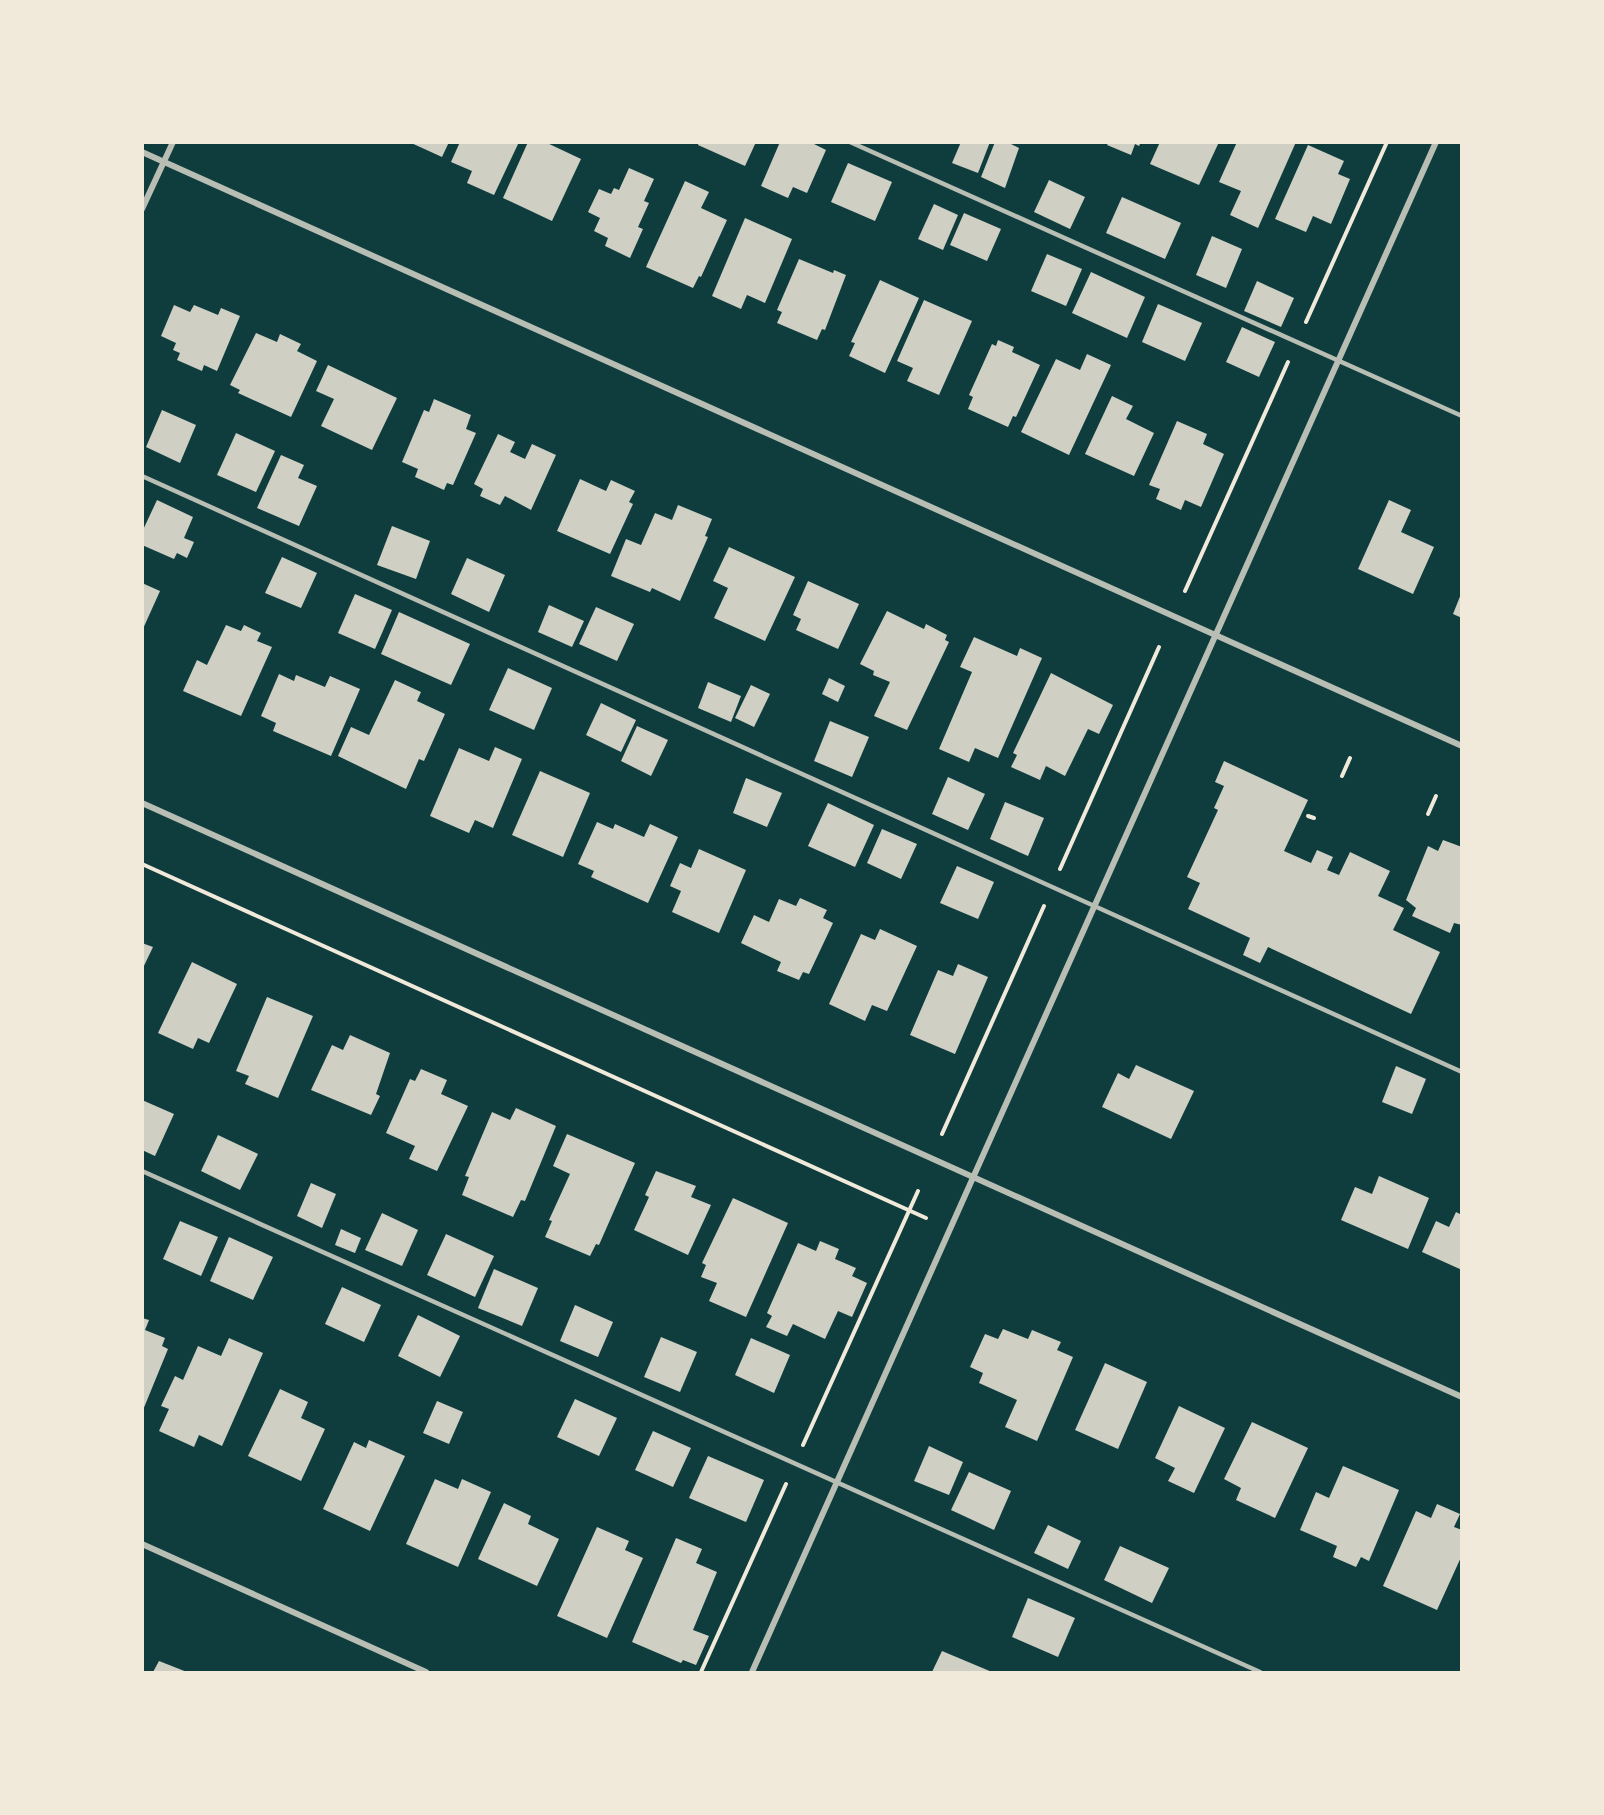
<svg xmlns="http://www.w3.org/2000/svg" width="1604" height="1815" viewBox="0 0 1604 1815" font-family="'Golos Text',sans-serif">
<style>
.building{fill:#cfcfc3}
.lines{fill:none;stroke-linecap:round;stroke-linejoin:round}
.path{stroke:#f1e9da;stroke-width:4}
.service{stroke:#b8beb3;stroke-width:4.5}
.minor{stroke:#b8beb3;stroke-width:6}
</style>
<rect width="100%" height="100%" fill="#0f3d3e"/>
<g class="building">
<path d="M409 142H449L442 157Z"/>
<path d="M460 142H519L494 195 467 183 472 171 451 162Z"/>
<path d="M528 142H545L581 159 552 221 503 198Z"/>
<path d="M699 142H756L745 166 698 145Z"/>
<path d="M780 142H810L826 150 807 193 793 187 788 198 761 186Z"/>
<path d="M961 142H990L978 173 952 163Z"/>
<path d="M995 142H1007L1019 148 1005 188 981 177Z"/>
<path d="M1109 142H1141L1139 146 1135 144 1131 155 1107 145Z"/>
<path d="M1160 142H1219L1199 185 1150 164Z"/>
<path d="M1237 142H1296L1258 228 1230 215 1241 191 1219 182Z"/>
<path d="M1308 145 1344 161 1338 174 1350 179 1331 224 1313 216 1306 232 1275 219Z"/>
<path d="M848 163 892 182 875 221 831 202Z"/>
<path d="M629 168 654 179 644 201 649 203 638 227 643 229 630 258 605 246 608 238 594 231 600 218 588 212 599 189 611 194 614 188 619 190Z"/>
<path d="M1049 180 1085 197 1070 229 1034 212Z"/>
<path d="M685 181 709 192 701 208 727 220 701 277 699 276 693 288 646 267Z"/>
<path d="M1122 197 1181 223 1165 259 1106 233Z"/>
<path d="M934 204 958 215 943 250 918 239Z"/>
<path d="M964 213 1001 229 987 261 950 245Z"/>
<path d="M745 218 792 239 765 303 747 295 741 309 712 296Z"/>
<path d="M1212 236 1242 249 1226 288 1196 275Z"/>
<path d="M1047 254 1082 269 1066 306 1031 291Z"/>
<path d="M799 259 833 273 834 270 846 275 825 330 822 329 817 340 777 323 782 312 777 310Z"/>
<path d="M1091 272 1145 297 1127 338 1072 313Z"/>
<path d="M880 280 919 298 885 373 849 356 855 343 851 342Z"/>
<path d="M1257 281 1294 298 1281 327 1244 311Z"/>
<path d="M924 300 972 321 939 395 907 381 913 368 897 361Z"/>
<path d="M1158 304 1202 323 1185 361 1142 342Z"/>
<path d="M174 305 190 312 194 305 218 315 221 308 240 316 217 371 204 365 202 371 177 360 180 353 173 350 176 343 161 336Z"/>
<path d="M1242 327 1275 342 1259 377 1226 362Z"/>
<path d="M256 333 277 342 280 334 301 344 297 351 317 361 291 417 238 393 240 390 230 385Z"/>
<path d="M998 340 1014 347 1012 352 1040 365 1016 417 1013 416 1008 427 968 409 973 397 969 395 992 344 996 346Z"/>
<path d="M1087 354 1111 365 1069 455 1021 432 1056 359 1080 370Z"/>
<path d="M328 365 397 398 372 450 321 426 334 399 316 391Z"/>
<path d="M1112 396 1133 406 1126 419 1154 433 1134 476 1085 454Z"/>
<path d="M434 399 471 415 466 429 476 433 453 485 447 483 444 490 415 477 418 469 402 462 424 410 429 412Z"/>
<path d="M162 410 196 425 180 463 146 447Z"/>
<path d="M1177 421 1207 434 1203 444 1224 454 1201 507 1185 500 1181 510 1156 499 1160 489 1149 485Z"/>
<path d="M236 433 275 451 256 492 217 475Z"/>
<path d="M498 434 515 442 510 452 525 459 532 444 556 455 531 510 505 496 500 505 480 496 483 489 474 484Z"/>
<path d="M281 455 304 465 298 478 317 486 299 526 257 508Z"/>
<path d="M580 479 606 491 611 480 635 491 629 502 633 504 610 554 557 531Z"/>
<path d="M157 500 193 517 184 538 194 542 187 558 177 553 174 559 142 545V532Z"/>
<path d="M1389 500 1411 510 1401 532 1434 547 1413 594 1358 569Z"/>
<path d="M678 505 712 519 705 536 708 537 680 601 652 588 650 592 611 576 626 539 641 545 655 513 672 520Z"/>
<path d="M392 526 430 541 416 579 377 565Z"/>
<path d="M729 547 795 577 765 641 714 618 728 588 713 581Z"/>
<path d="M282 557 317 573 301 608 265 593Z"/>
<path d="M467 558 505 575 489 612 451 594Z"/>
<path d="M808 581 859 604 838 649 796 630 801 619 793 615Z"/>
<path d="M142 583 160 591 142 631Z"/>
<path d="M355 594 392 610 375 649 338 633Z"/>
<path d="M1461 594H1462V618L1453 614Z"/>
<path d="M549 605 584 621 572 647 538 632Z"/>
<path d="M596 607 634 624 617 661 579 644Z"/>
<path d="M887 611 924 629 926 624 947 635 945 640 949 642 907 730 874 716 890 682 873 675 874 671 860 664Z"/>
<path d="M399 612 470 644 451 685 381 654Z"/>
<path d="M226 625 241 631 244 625 261 633 257 641 272 647 241 716 183 691 197 660 207 665Z"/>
<path d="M974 637 1017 656 1020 648 1042 658 998 758 975 748 969 762 939 749 972 672 960 667Z"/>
<path d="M508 668 552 688 534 730 489 710Z"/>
<path d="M1051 673 1113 705 1099 734 1088 729 1065 776 1046 766 1040 780 1011 767 1017 755 1013 753Z"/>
<path d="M279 674 294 681 296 675 325 687 330 676 360 689 331 756 273 731 276 723 261 716Z"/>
<path d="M829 678 845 686 838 702 822 694Z"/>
<path d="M395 680 421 692 417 701 445 714 424 761 419 759 406 789 338 756 351 727 369 735Z"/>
<path d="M708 682 741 696 731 722 698 708Z"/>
<path d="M751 685 770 694 754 727 735 718Z"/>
<path d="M601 703 636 720 621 752 586 735Z"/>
<path d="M830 721 869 737 852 777 814 761Z"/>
<path d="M637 726 668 740 651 776 621 761Z"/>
<path d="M495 747 522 759 493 828 475 820 469 833 430 816 459 748 489 761Z"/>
<path d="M1224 761 1308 800 1284 851 1311 863 1317 850 1333 857 1327 870 1339 875 1350 852 1390 871 1378 896 1404 908 1393 930 1440 952 1411 1014 1268 947 1260 963 1243 955 1250 938 1188 909 1200 883 1187 877 1218 810 1214 808 1224 786 1215 782Z"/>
<path d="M540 771 590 793 563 857 512 835Z"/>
<path d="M948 777 985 794 968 830 932 814Z"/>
<path d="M746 778 782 793 767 827 733 813Z"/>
<path d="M1005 802 1044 818 1028 856 990 839Z"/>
<path d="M828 803 874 825 855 867 808 846Z"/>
<path d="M597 822 613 829 615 824 644 837 650 824 678 837 648 903 591 877 594 871 578 864Z"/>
<path d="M882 829 917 844 901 879 867 863Z"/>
<path d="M1443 840 1462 847V925L1454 923 1450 933 1412 916 1416 908 1406 900 1428 846 1438 851Z"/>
<path d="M699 849 746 870 719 933 672 912 681 891 670 886 680 863 691 868Z"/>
<path d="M957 866 994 882 978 919 940 903Z"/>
<path d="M800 898 827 910 823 918 833 923 809 974 803 972 799 980 777 971 781 962 741 943 754 915 769 922 779 899 796 906Z"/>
<path d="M880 929 917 946 887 1011 872 1005 865 1021 829 1004 861 934 875 940Z"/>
<path d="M142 943 153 947 142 970Z"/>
<path d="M192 962 237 984 209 1043 198 1038 193 1049 158 1033Z"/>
<path d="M958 964 988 977 955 1054 910 1035 938 970 953 976Z"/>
<path d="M267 997 313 1016 278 1098 245 1084 249 1076 236 1071Z"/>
<path d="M350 1035 390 1053 376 1094 380 1096 371 1115 311 1090 332 1045 343 1050Z"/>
<path d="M1136 1065 1194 1091 1171 1139 1102 1107 1118 1073 1129 1079Z"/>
<path d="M1396 1066 1426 1079 1412 1114 1382 1102Z"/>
<path d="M421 1069 447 1080 441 1094 468 1106 437 1171 409 1159 415 1146 386 1133 410 1079 415 1081Z"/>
<path d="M142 1100 174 1114 155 1156 142 1150Z"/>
<path d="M516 1108 556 1126 525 1201 521 1200 513 1217 462 1195 469 1177 465 1176 492 1112 510 1120Z"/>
<path d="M567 1134 635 1163 599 1245 596 1244 590 1256 545 1237 552 1221 549 1220 570 1174 553 1166Z"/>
<path d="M218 1135 258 1154 240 1190 201 1171Z"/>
<path d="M656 1171 696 1186 691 1197 711 1205 688 1255 634 1230 649 1197 645 1195Z"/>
<path d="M1379 1176 1429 1198 1408 1249 1341 1220 1355 1187 1372 1194Z"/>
<path d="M311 1183 336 1194 322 1228 297 1216Z"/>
<path d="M733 1198 788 1223 746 1317 709 1301 717 1283 701 1277 706 1265 702 1263Z"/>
<path d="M1456 1212 1462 1215V1270L1422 1252 1436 1221 1449 1227Z"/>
<path d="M382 1213 418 1230 402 1266 365 1250Z"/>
<path d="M180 1221 218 1237 201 1276 163 1259Z"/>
<path d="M341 1229 361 1238 355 1253 335 1245Z"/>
<path d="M446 1234 494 1256 475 1297 427 1275Z"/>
<path d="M229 1237 273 1257 253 1300 210 1281Z"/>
<path d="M820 1241 839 1249 835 1259 856 1268 852 1276 867 1283 852 1317 838 1311 825 1339 793 1324 787 1336 766 1327 772 1316 767 1313 798 1243 816 1251Z"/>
<path d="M494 1269 538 1288 522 1326 478 1308Z"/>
<path d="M342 1287 381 1305 364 1342 325 1324Z"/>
<path d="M575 1305 613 1322 598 1357 560 1341Z"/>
<path d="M418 1315 460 1336 440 1377 398 1356Z"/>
<path d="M142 1318 149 1320 145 1330 165 1338 162 1346 168 1349 143 1410Z"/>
<path d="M1003 1329 1028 1339 1032 1330 1061 1342 1057 1350 1073 1357 1037 1441 1005 1427 1017 1400 979 1383 983 1373 970 1367 985 1334 998 1339Z"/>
<path d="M661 1337 697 1352 680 1392 644 1377Z"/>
<path d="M229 1338 263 1353 222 1446 199 1435 194 1447 159 1431 169 1409 161 1406 175 1376 183 1380 198 1346 221 1356Z"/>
<path d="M751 1338 790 1355 774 1393 735 1375Z"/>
<path d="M1105 1363 1147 1382 1118 1449 1075 1430Z"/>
<path d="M280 1389 308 1402 301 1418 325 1429 301 1481 248 1456Z"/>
<path d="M575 1399 617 1418 599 1456 557 1437Z"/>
<path d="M437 1401 463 1412 449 1444 423 1433Z"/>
<path d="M1179 1406 1225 1428 1194 1493 1168 1481 1175 1468 1155 1458Z"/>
<path d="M1252 1422 1308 1448 1275 1518 1236 1500 1241 1488 1224 1479Z"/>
<path d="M653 1431 691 1448 673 1487 635 1470Z"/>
<path d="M369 1440 405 1456 370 1531 323 1509 354 1442 366 1448Z"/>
<path d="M929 1446 963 1462 949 1495 914 1481Z"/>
<path d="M708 1456 764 1480 746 1522 689 1498Z"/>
<path d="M1343 1466 1399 1490 1369 1561 1361 1557 1356 1567 1333 1557 1337 1546 1300 1530 1316 1492 1329 1498Z"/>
<path d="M969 1472 1011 1491 994 1530 951 1510Z"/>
<path d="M435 1479 458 1489 462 1479 491 1492 458 1567 406 1544Z"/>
<path d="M504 1503 531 1516 528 1524 559 1539 537 1586 478 1559Z"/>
<path d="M1437 1504 1460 1514 1454 1527 1462 1530V1555L1437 1610 1383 1586 1416 1511 1431 1518Z"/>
<path d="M1048 1525 1081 1541 1068 1569 1034 1553Z"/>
<path d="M597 1527 629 1541 625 1550 643 1558 607 1638 557 1616Z"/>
<path d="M676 1538 702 1549 696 1563 717 1572 693 1630 709 1636 696 1665 683 1660 681 1663 632 1642Z"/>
<path d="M1120 1546 1169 1568 1152 1603 1104 1580Z"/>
<path d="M1028 1598 1075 1618 1058 1657 1012 1637Z"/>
<path d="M942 1651 992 1672H932Z"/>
<path d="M159 1661 187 1672H153Z"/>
</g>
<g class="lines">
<g class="path">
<path d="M1306 322 1387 142"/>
<path d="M1185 591 1288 362"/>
<path d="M1342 776 1350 758"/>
<path d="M1428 814 1436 796"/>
<path d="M1308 816 1314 818"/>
<path d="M142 864 926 1218"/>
<path d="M1060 869 1159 647"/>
<path d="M942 1134 1044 906"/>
<path d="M803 1445 918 1191"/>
<path d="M701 1672 786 1484"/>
</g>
<g class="service">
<path d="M850 142 1462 416"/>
<path d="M142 476 1462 1072"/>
<path d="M142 1171 1260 1672"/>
</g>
<g class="minor">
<path d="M142 152 1462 746"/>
<path d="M142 209 173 142"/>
<path d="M142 803 1462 1397"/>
<path d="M142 1544 426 1672"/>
<path d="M752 1672 1436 142"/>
</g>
</g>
<rect width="1604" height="1815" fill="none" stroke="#f1e9da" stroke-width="288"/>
</svg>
